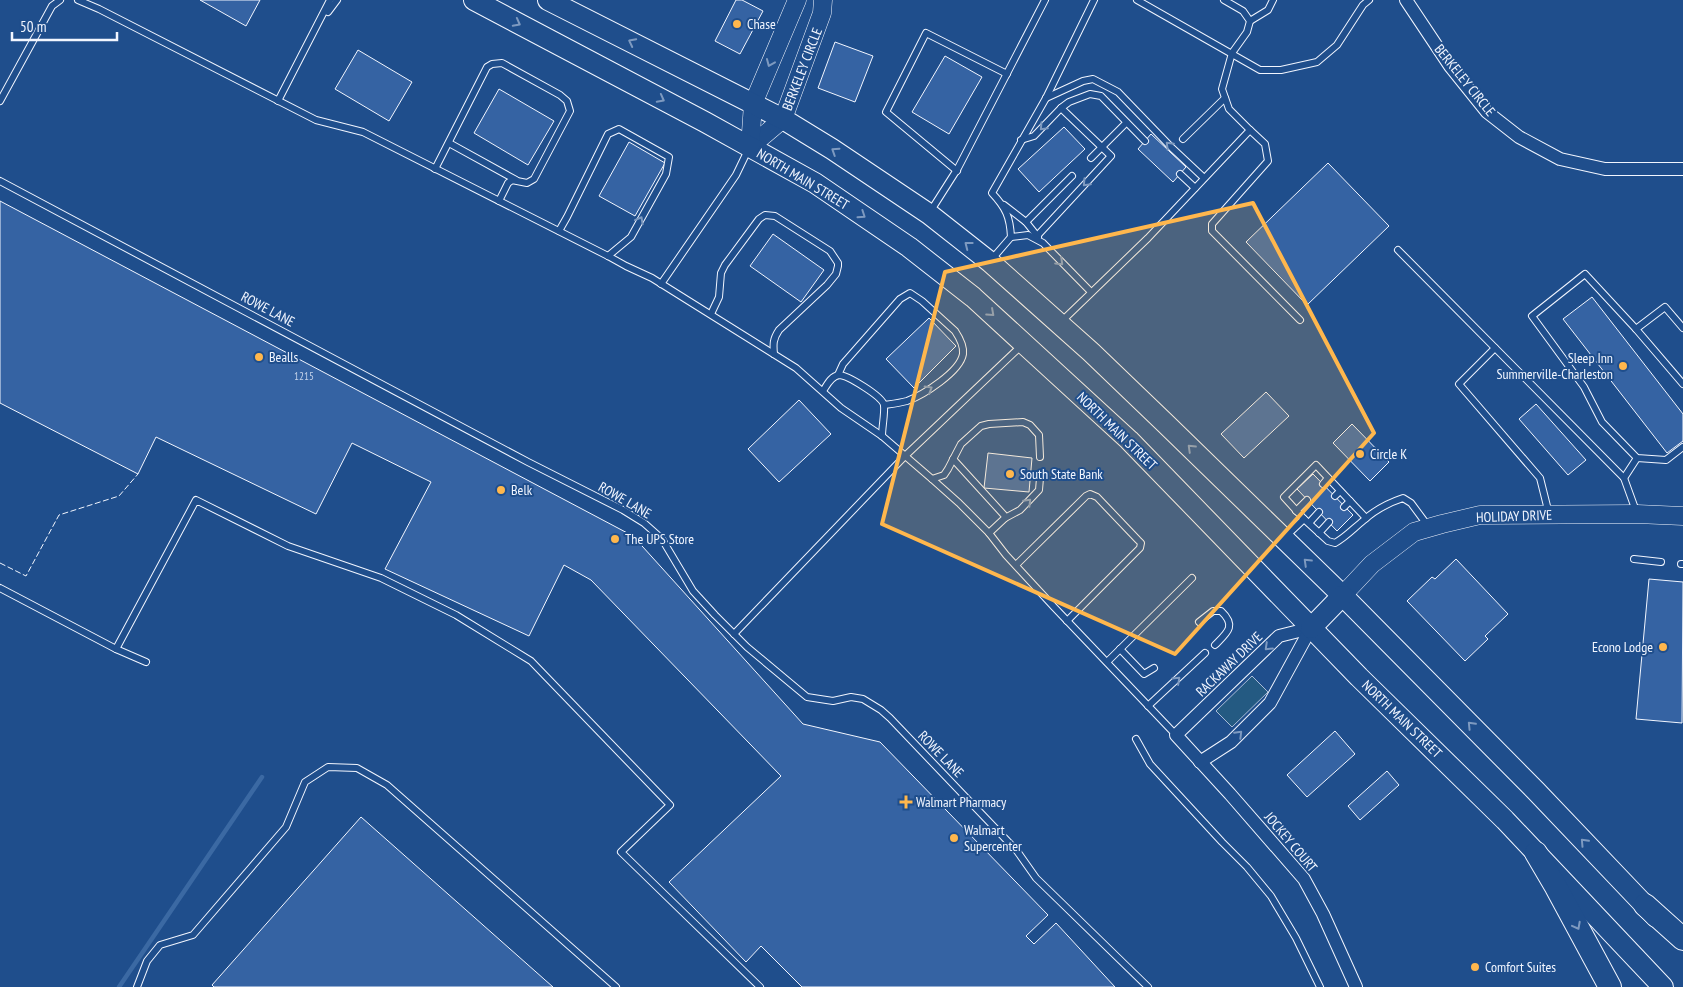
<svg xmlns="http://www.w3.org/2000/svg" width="1683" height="987" viewBox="0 0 1683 987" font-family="'PT Sans Narrow',sans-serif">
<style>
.green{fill:#245a82;stroke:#a8bbd7}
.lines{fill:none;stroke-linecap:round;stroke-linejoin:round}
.stream{stroke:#3b69a3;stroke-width:4.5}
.building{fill:#3563a3;stroke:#f2f6ff}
.lane-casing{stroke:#f2f6ff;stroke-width:8}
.street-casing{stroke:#f2f6ff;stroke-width:14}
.secondary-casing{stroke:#f2f6ff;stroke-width:19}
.primary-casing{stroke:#f2f6ff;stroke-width:22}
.highway-casing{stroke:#f2f6ff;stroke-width:24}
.lane{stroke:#1f4e8c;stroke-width:6}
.street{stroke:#1f4e8c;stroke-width:12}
.secondary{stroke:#1f4e8c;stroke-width:18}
.primary{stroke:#1f4e8c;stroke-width:20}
.highway{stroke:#1f4e8c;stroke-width:22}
.fence{stroke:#f2f6ff;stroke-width:1;stroke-dasharray:6 2.5;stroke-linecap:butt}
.oneway{stroke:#7e9ac0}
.marked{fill:#ffb74d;fill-opacity:0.2;stroke:#ffb74d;stroke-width:4;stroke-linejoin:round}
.poi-dot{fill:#ffb74d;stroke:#1f4e8c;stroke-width:2}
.labels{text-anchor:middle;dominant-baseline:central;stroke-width:4;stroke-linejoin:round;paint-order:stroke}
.number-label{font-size:11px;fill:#c3d1e8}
.poi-label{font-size:14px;fill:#f2f6ff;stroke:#1f4e8c;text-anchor:start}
.street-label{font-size:14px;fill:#f2f6ff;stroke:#1f4e8c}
</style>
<rect width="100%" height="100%" fill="#1f4e8c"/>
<path class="green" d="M1252 676 1268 692 1232 727 1216 711Z"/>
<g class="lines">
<path class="stream" d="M119 987 262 777"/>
</g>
<g class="building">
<path d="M200 0H260L246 26Z"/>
<path d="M736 0H742L763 11 740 54 715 41Z"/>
<path d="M835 42 873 56 855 102 818 88Z"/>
<path d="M358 50 412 82 389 121 335 89Z"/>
<path d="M945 56 982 77 949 134 912 112Z"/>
<path d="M499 89 554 121 528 165 474 133Z"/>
<path d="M1064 127 1085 149 1039 192 1018 169Z"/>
<path d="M1151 134 1186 167 1173 182 1138 149Z"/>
<path d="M629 142 665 163 635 216 599 196Z"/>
<path d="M1328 163 1389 226 1307 305 1246 242Z"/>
<path d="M0 201 633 536 803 724 880 742 1048 915 1026 936 1034 944 1056 923 1115 987H802L761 946 746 962 669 882 781 776 591 580 564 565 529 636 385 569 431 482 352 443 316 514 156 437 138 474 0 403Z"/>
<path d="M773 234 824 270 801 302 750 266Z"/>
<path d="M1592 297 1683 414V441L1667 453 1563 319Z"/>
<path d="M929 318 956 346 914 388 886 359Z"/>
<path d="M1266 392 1289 416 1244 458 1221 434Z"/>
<path d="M799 400 831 434 779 482 748 449Z"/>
<path d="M1536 404 1586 460 1568 475 1519 419Z"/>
<path d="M1352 424 1389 462 1370 481 1333 443Z"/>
<path d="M988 453 1032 458 1029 492 984 488Z"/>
<path d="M1313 474 1353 515 1337 531 1297 489Z"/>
<path d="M1456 559 1508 614 1485 636 1488 639 1465 661 1407 601 1432 577 1435 579Z"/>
<path d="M1649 579 1683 582 1682 723 1636 719Z"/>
<path d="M1335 731 1355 754 1307 797 1287 775Z"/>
<path d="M1387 771 1399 785 1360 820 1348 806Z"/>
<path d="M361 817 553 987H214L212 985Z"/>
</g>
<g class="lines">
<g class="lane-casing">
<g id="lane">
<path d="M78 0 99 9 316 120 363 132 608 256 626 266 652 278 796 368 841 408 882 436 932 479 959 503 989 533 1006 555 1054 607 1176 735"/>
<path d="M1137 0 1260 70H1281L1317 62 1337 45 1363 5 1369 0"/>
<path d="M328 12 337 0"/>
<path d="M1250 21 1268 10 1273 0"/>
<path d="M1046 98 1083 81 1093 79 1118 92 1172 148 1204 178"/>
<path d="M0 101 52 6 60 0"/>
<path d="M278 101 330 0"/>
<path d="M1250 130 1265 144 1268 161 1212 224V231L1300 320"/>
<path d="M1183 139 1225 98"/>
<path d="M1021 140 1034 136 1061 108 1069 102 1090 94 1101 96 1145 141"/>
<path d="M449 143 516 180"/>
<path d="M1091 158 1126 123"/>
<path d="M435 169 487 67 492 64 502 63 560 95 567 101 570 111 534 179 527 183 512 180 508 183 499 201"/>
<path d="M957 171 886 112 926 33 1007 74"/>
<path d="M1180 174 1195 188"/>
<path d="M0 181 528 462 623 510 644 523 662 539 693 591 715 615 747 647 807 697 833 701 851 697 863 699 881 710 890 718 1017 851 1036 878 1148 987"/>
<path d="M1004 205 1026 222 1038 237"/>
<path d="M930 212 958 168 1045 0"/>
<path d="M1026 222 1072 176"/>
<path d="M559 231 567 217 608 134 619 129 669 157 666 174 631 237 608 256"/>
<path d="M1037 236 1111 156 1061 108"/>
<path d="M1398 250 1624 478 1636 511"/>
<path d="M992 259 1011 237"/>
<path d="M661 284 736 175 748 150"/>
<path d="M1091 292 1043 243 1028 235 1011 237C1010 217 1006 208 992 193L1046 98 1094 0"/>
<path d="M711 314 719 297 721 273 725 265 759 219 765 215 775 216 830 251 838 263V266L836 274 827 285 779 330C773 339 773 344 774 354"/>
<path d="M1062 321 1148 238 1250 130 1229 109 1222 89 1232 53 1247 32 1250 21 1243 11 1224 0"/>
<path d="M1683 328 1665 307 1636 329 1683 384"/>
<path d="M1636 329 1585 274 1532 316 1584 387 1602 422 1637 458 1666 460 1683 447"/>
<path d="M1495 348 1459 384 1540 478 1549 514"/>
<path d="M838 375 843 364 900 299 910 293 922 301 955 331C959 337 964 346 963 354 960 372 923 395 907 401 900 403 891 404 884 405"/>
<path d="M823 391C827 385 831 376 839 375 847 375 882 396 884 405 885 412 882 428 882 436"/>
<path d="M953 459 1004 515 1005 518 989 533"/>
<path d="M1624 478 1637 458"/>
<path d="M932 479 944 475 948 469 961 444 981 426 989 424 1023 422 1030 425 1039 435 1040 457"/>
<path d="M1323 484 1328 478"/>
<path d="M1335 496 1340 491"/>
<path d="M1344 507 1350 501"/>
<path d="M1296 511 1307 500"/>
<path d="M1005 518 1020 510 1039 490 1040 478"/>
<path d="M1304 519 1284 497 1316 465 1366 518"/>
<path d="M1309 523 1319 512"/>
<path d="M1319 533 1329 522"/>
<path d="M1286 536 1304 519 1328 541 1335 543C1346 537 1354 528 1364 520 1375 510 1388 503 1403 498L1411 503 1428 526"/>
<path d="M1634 559 1661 562"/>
<path d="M1681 564H1683"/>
<path d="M1016 565 1086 496 1090 494 1097 497 1138 540 1141 543 1140 548 1067 621"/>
<path d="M0 588 116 649 146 662"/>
<path d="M1199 622 1213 611H1221C1237 626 1227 633 1215 645"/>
<path d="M734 634 905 456 1021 346"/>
<path d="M116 649 196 500 288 546 381 578 456 615 531 661 670 805 621 852 760 987"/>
<path d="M1120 649 1144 674 1154 668"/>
<path d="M1107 662 1192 578"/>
<path d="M1148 706 1205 653"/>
<path d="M1136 739 1150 764 1222 842 1247 867 1271 896 1296 938 1320 987"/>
<path d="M137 987 147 961 160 945 193 935 286 827 305 782 328 767 357 768 387 785 616 987"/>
</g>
</g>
<g class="street-casing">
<g id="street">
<path d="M1406 0 1450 66 1487 112 1519 137 1560 159 1605 169H1683"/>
<path d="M1311 628 1279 636 1176 735 1230 794 1304 879 1323 914 1356 987"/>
<path d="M1200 762 1231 742 1270 703 1311 628"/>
</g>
</g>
<g class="secondary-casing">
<g id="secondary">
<path d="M750 147 783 119 822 13 823 0"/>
<path d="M750 147 753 104 797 0"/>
<path d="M1342 596 1372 564 1414 532 1442 524 1480 515 1637 514 1683 516"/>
</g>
</g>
<g class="primary-casing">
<g id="primary">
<path d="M474 0 705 122 815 183 909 247 973 297 1129 440 1359 677 1505 820 1663 987"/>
<path d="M548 0 783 119 832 149 929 214 990 262 1091 352 1166 424 1347 600 1536 791 1656 917"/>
<path d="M1311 628 1342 596"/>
</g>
</g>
<g class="highway-casing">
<g id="highway">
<path d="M1536 853 1556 887 1610 987"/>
<path d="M1645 905 1683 939"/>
</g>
</g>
<use href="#lane" class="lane"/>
<use href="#street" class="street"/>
<use href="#secondary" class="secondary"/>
<use href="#primary" class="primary"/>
<use href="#highway" class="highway"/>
<path class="fence" d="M0 563 26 576 59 515 119 496 138 474"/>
</g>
<defs><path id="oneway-chevron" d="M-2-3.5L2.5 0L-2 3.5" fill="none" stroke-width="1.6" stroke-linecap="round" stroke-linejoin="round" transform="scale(1.25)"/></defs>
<g class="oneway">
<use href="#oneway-chevron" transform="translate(517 23) rotate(28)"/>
<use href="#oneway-chevron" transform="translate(632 42) rotate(-153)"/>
<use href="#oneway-chevron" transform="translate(770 63) rotate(113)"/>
<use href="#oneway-chevron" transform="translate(661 99) rotate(28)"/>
<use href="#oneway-chevron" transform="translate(1043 127) rotate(133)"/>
<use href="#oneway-chevron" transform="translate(1169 145) rotate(-135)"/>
<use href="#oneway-chevron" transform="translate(835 151) rotate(-147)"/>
<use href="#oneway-chevron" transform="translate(1086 183) rotate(133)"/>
<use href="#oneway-chevron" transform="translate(862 215) rotate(34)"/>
<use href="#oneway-chevron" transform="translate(640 220) rotate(-61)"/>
<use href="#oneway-chevron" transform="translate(968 245) rotate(-142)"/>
<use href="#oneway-chevron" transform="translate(1060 262) rotate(44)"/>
<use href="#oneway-chevron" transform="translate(991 313) rotate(42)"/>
<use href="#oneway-chevron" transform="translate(929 389) rotate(-31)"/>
<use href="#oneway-chevron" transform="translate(1191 448) rotate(-136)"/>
<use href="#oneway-chevron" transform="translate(1028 502) rotate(-45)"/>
<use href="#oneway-chevron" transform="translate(1307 562) rotate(-136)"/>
<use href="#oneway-chevron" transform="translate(1268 647) rotate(136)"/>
<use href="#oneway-chevron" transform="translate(1177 680) rotate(-43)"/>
<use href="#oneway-chevron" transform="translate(1471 725) rotate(-134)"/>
<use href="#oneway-chevron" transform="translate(1239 734) rotate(-45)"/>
<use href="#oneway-chevron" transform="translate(1584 842) rotate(-133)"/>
<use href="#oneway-chevron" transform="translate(1577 926) rotate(62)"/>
</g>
<path class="marked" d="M1253 203 1374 433 1175 654 882 524 945 272Z"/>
<g class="poi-dot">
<circle cx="737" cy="24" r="5"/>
<circle cx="259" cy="357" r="5"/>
<circle cx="1623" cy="366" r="5"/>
<circle cx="1360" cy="454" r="5"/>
<circle cx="1010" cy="474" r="5"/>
<circle cx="501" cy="490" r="5"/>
<circle cx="615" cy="539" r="5"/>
<circle cx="1663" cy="647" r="5"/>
<path d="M903.5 794.5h5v5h5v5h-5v5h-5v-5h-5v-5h5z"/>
<circle cx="954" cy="838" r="5"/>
<circle cx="1475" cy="967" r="5"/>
</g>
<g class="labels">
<g class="number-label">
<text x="304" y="376">1215</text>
</g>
<g class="poi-label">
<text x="747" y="24">Chase</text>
<text x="269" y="357">Bealls</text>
<text x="1613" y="358" text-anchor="end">Sleep Inn<tspan x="1613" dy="16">Summerville-Charleston</tspan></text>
<text x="1370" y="454">Circle K</text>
<text x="1020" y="474">South State Bank</text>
<text x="511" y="490">Belk</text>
<text x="625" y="539">The UPS Store</text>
<text x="1653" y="647" text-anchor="end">Econo Lodge</text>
<text x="916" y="802">Walmart Pharmacy</text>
<text x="964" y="830">Walmart<tspan x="964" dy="16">Supercenter</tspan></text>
<text x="1485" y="967">Comfort Suites</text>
</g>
<g class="street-label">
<text transform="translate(802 69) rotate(-69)">BERKELEY CIRCLE</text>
<text transform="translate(1465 80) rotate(51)">BERKELEY CIRCLE</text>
<text transform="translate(803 179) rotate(31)">NORTH MAIN STREET</text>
<text transform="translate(268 309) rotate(28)">ROWE LANE</text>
<text transform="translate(1117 431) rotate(44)">NORTH MAIN STREET</text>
<text transform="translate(625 500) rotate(30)">ROWE LANE</text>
<text transform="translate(1514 516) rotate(-2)">HOLIDAY DRIVE</text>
<text transform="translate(1229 664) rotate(-44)">RACKAWAY DRIVE</text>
<text transform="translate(1402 719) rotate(44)">NORTH MAIN STREET</text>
<text transform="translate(941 754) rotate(46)">ROWE LANE</text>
<text transform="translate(1291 842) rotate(50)">JOCKEY COURT</text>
</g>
</g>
<path d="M12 32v8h105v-8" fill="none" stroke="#f2f6ff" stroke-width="2.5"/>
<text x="20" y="32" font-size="15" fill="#f2f6ff" stroke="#1f4e8c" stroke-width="4" paint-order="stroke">50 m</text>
</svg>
